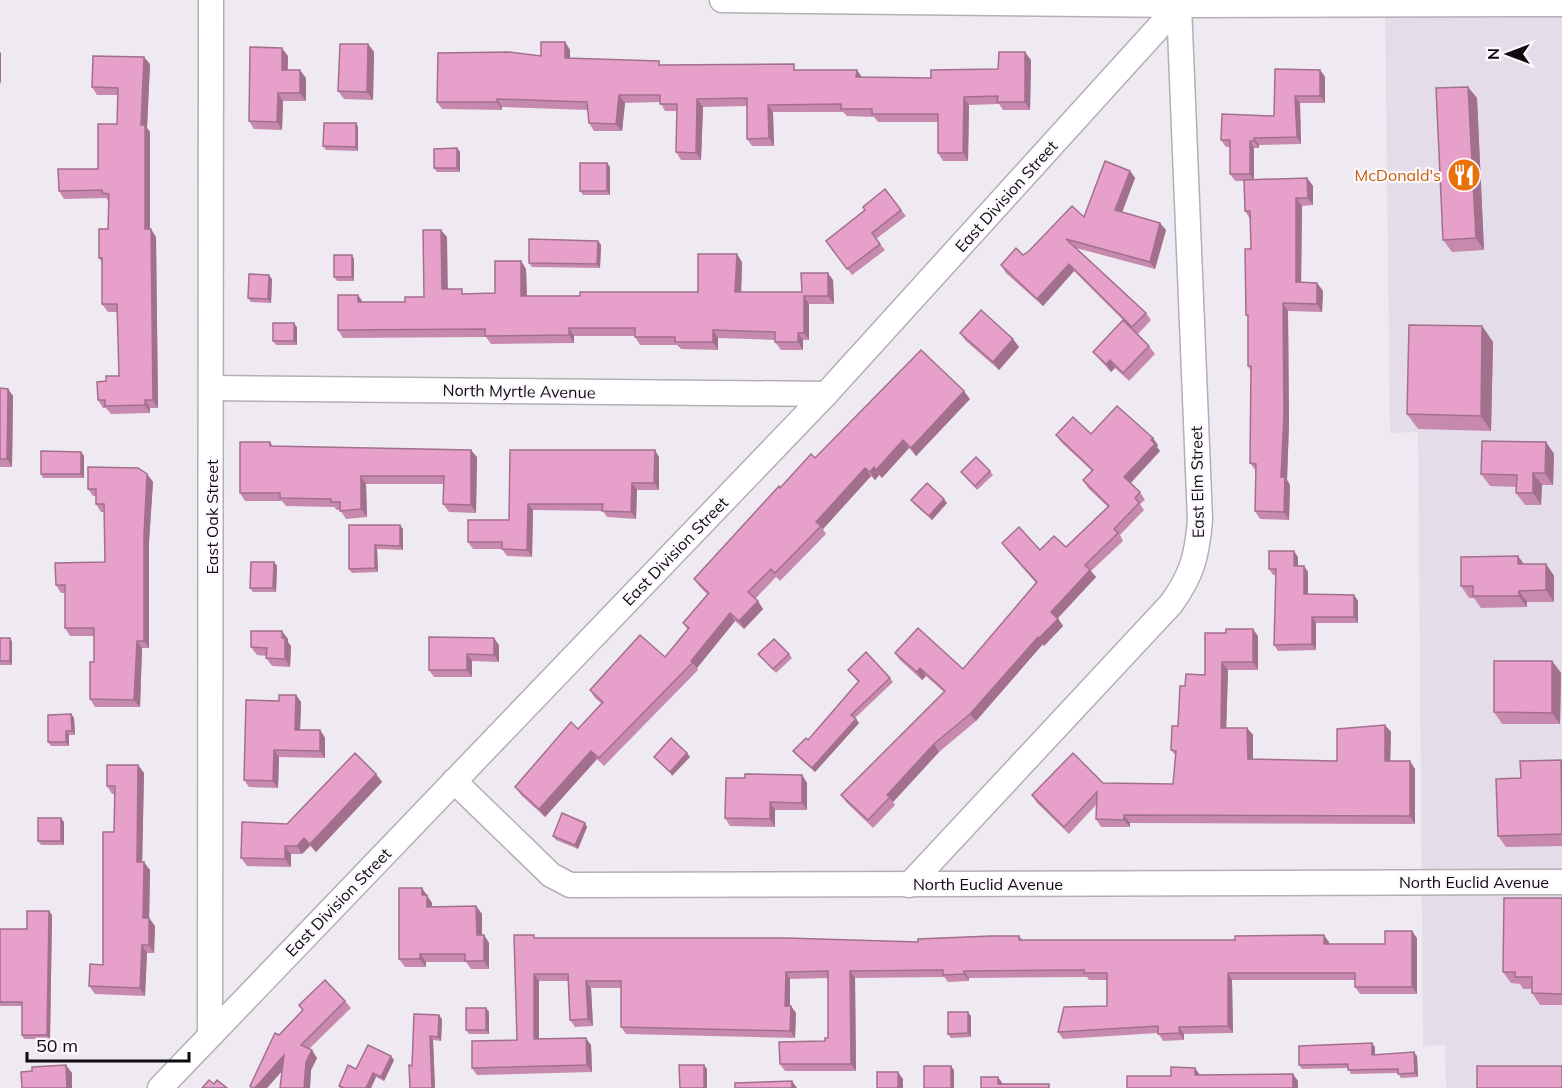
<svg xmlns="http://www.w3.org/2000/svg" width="1562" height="1088" viewBox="0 0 1562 1088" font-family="Mulish,sans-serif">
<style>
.built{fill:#e4dce9}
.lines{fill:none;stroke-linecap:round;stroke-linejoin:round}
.minor-casing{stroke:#b3afb5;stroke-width:27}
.minor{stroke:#fff;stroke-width:24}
.wall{fill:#c78aae}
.shaded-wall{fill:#a2708d}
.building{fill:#e7a0ca;stroke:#a2708d;stroke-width:1.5}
.labels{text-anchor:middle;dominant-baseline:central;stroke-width:4.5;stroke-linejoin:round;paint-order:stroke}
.food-label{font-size:16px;fill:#c56008;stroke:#fcf8fe;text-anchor:end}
.street-label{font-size:16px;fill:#0d0b0d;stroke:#fcf8fe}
</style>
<rect width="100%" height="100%" fill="#efeaf1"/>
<path class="built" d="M1385 9H1562V1088H1446L1445 1045 1423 1046 1418 432 1390 433Z"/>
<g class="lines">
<g class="minor-casing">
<g id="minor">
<path d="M722 0 1179 5 1562 4"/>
<path d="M213 388 826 394"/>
<path d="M454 781 551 875 570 885 1562 882"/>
<path d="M909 885 1171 604C1192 575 1197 556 1200 520L1179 5"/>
<path d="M210 1035 211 0"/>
<path d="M160 1088 826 394 1179 5"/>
</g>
</g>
<use href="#minor" class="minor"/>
</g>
<g class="wall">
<path d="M565 42 570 50V58L662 65 799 70 862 77 931 78 998 69 1031 60 1030 110H1003L999 104 969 105 968 161H943L938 153V122H878L874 117 847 116 843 112H773L774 146H752L747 139V106L703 107 701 160H681L676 152 677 111H665L660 102 625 103 622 131H594L589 123 588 110 502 107V110L442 109 437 102 541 56Z"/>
<path d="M368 44 374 52 373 100 344 99 338 91Z"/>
<path d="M288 56V70L306 78V101H283L282 130 254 129 249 121Z"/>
<path d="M150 64 147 128 150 132V229L156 237 158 408H150V413L111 414 106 408H103L98 400 106 381 119 376 118 312H108L102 304V262L99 258 108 229V201L106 198 64 199 59 191 98 169 117 124 118 95H97L92 87Z"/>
<path d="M1320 70 1325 77V103H1300L1301 144 1259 145V148H1254V180L1307 178 1313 186V205L1302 206 1301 283H1317L1323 291 1322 312 1288 311 1289 423 1287 480 1290 485 1289 520 1260 519 1255 511 1256 471 1250 463 1251 371 1248 366V318L1246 315 1251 249 1250 219 1245 211 1244 181H1235L1230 174V147H1226L1221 140 1274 116Z"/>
<path d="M1477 98 1484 250 1452 252 1443 240Z"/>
<path d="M356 123 358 127V151L326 150 323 146Z"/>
<path d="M457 148 460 152V172H437L434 168Z"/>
<path d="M607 163 610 167V195H583L580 191Z"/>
<path d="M1130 171 1135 178 1122 212 1166 230 1155 269 1076 248 1146 313 1151 320 1138 334 1149 346 1155 354 1129 381 1115 368 1111 372 1099 359 1093 352 1134 331 1074 271 1043 306 1006 273 1001 265 1023 255 1084 217Z"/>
<path d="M901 210 906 216 876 239 885 250 852 275 826 241Z"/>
<path d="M447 237V289L465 294 495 293 521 261 526 269 527 296H580L698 292 742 262 741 292H802L833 280 834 304H809V340H803V350H781L775 342V340L718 338V350L681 349 677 345H640L635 337V336H574V343L491 344 486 337 343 338 338 330 363 302H405L424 297Z"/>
<path d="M598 241 601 245 600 268 532 267 529 263Z"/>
<path d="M354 259V281H337L334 277Z"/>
<path d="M272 279 271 303 251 302 248 298Z"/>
<path d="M1482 326 1493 342 1491 431 1418 429 1407 414Z"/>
<path d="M297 327V345H276L273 341Z"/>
<path d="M960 333 1013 339 1019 347 999 370 966 341Z"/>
<path d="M0 388 8 389 13 396 12 467H0Z"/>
<path d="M970 399 916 456 909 448 882 478 879 475 875 480 871 476 823 529 826 534 780 581 776 577 755 599 763 609 744 629 735 621 697 668 698 670 604 766 597 759 545 817 521 795 515 787 578 729 602 704 595 698 590 690 665 657 688 630 683 623 707 594 700 587 694 579 780 488 815 458Z"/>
<path d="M1091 434 1158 445 1157 447 1160 451 1131 483 1140 492 1145 500 1140 504 1144 510 1120 535 1123 541 1091 571 1096 577 1058 618 1063 626 1044 646 1043 644 976 721 939 752 893 802 895 805 873 828 846 802 841 795 944 692 926 676 922 680 900 660 895 653 963 669 1036 583 1007 550 1002 543 1040 550 1066 547 1108 507 1088 488 1083 480 1092 471 1061 442 1056 435Z"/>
<path d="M270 442 273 446 477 457 476 513 449 512 443 504 444 484H366L367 517 346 519 340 510H337L334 507 286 506 282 501H245L240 493Z"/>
<path d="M1546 442 1554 454 1553 485H1542L1541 505H1525L1516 493 1517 487 1490 486 1481 474Z"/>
<path d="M510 450 659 457V490H637L636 519 607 517 603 511 533 510 532 557 507 556 502 549H473L468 542 509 520Z"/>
<path d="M81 452 84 456V478H43L41 474Z"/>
<path d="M990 471 993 475 977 490 961 472Z"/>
<path d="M147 474 153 482 149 542V648H142L140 707H95L90 699 94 662V636H70L65 628V593H61L56 585 105 562 104 512H101L96 504V496H93L88 489Z"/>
<path d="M911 500 947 503 932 520 914 504Z"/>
<path d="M349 525 403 529V550L377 549 378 572 352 573 349 569Z"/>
<path d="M1298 557V566H1304L1308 572V595H1354L1358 601V623H1316V650L1278 651 1274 645 1276 575H1273L1269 569Z"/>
<path d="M274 562 277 566 276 592H253L250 588Z"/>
<path d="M1524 564H1546L1554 576V602H1527V607L1481 608 1474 598H1469L1461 586Z"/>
<path d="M1258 636V670H1228L1226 728H1247L1253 735V760L1337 761 1385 725 1391 732 1390 761 1415 769V824L1130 823V827H1101L1096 819V805L1069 834 1037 803 1032 795 1103 783 1173 784 1176 756 1171 750 1178 726 1185 686 1205 675Z"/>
<path d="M429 637 499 645V662L472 661V677H434L429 670Z"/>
<path d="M0 638H10L12 642V665H0Z"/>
<path d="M288 639V642L291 646 290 667 272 666 266 658 267 656 257 655 251 647Z"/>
<path d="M758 654H789L792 658 776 673Z"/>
<path d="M1552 661 1561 673 1560 724H1502L1494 712Z"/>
<path d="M848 670 890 678 893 682 855 718 859 723 815 772 796 755 793 751 808 740 858 682Z"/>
<path d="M296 695 301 702 300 730H320L325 738V758L279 757 278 788 249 787 244 780 279 701Z"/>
<path d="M71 714 74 718 75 735H69V746H51L48 742Z"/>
<path d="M1562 762V846L1506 847 1498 836 1521 778Z"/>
<path d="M138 765 144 773 142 862 150 870 149 918 155 926 154 953H147L145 996 95 994 89 986 103 965 114 832V794H112L107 786Z"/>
<path d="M376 774 382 782 316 852 310 846 302 854H291V867L247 866 241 858 287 824Z"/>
<path d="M802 775 807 783V810H775V827L730 826 725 818 745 778Z"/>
<path d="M64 822V845H41L38 841Z"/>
<path d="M585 823 587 827 578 849 556 840 553 836Z"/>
<path d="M422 888 432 903V907L476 906 482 914V935H484L489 943V969H471L466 962H426V967H405L399 959Z"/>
<path d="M1562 898V1005H1540L1532 993V989H1523L1520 984 1511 983 1503 972Z"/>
<path d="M52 915 50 1039H24L22 1035V1006H0V929H27Z"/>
<path d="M1019 936 1023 940 1329 942V944H1385L1417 938V994H1360L1355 987V980H1232L1233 1033 1184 1034V1040L1163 1041 1158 1033 1063 1039 1058 1032 1107 1006V980H1089L1087 977 969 978V981L948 982 944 977 855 978 856 1071H785L780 1064 825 1041 828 1038V978L790 979V1006L796 1013 795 1038 626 1034 621 1027V988H591L593 1026 575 1027 570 1020 568 981H539V1039L591 1045 592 1072 477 1075 472 1068 517 1040 536 938 918 942Z"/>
<path d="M345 1001 351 1008 309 1049 317 1058 311 1070 310 1088H280L282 1071 267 1088H251L250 1086 279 1035 303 1011 299 1005Z"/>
<path d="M486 1008 489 1012V1034H469L466 1030Z"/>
<path d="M971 1016V1037L951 1038 948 1034Z"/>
<path d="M442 1019 441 1041 433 1040 435 1088H410L412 1066Z"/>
<path d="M1375 1047V1055L1417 1056 1418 1077 1401 1078 1398 1073 1351 1074 1348 1068 1302 1069 1299 1065Z"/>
<path d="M394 1060 384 1081 376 1077 371 1088H340L339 1086 356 1069Z"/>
</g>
<g class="shaded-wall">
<path d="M565 42 570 50V65L565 58Z"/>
<path d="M368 44 374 52 373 100 367 92Z"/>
<path d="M282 48 288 56 287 78 282 70Z"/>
<path d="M0 52 1 53V84L0 82Z"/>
<path d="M1025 52 1031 60 1030 110 1025 102Z"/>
<path d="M144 57 150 64 147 128 150 132V237L145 229 141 125Z"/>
<path d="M300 70 306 78V101L300 93Z"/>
<path d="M857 70 862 77H856Z"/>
<path d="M1320 70 1325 77V103L1320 96Z"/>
<path d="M1468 87 1477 98 1484 250 1476 238Z"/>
<path d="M278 93 283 101 282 130 277 122Z"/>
<path d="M619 95 625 103 622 131 616 124Z"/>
<path d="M1295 96 1300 103 1301 144 1297 137Z"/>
<path d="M964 97 969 105 968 161 963 153Z"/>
<path d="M497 99 502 107V110L497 102Z"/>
<path d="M697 99 703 107 701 160 696 153Z"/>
<path d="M768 105 773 112 774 146 769 138Z"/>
<path d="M356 123 358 127V151L356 147Z"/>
<path d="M1254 138 1259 145V148L1254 141Z"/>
<path d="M1250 141 1254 148V181L1250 174Z"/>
<path d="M457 148 460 152V172L457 168Z"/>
<path d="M607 163 610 167V195L607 191Z"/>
<path d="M1130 171 1135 178 1120 218 1115 210Z"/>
<path d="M1307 178 1313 186V205L1308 198Z"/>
<path d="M1296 198 1302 206 1301 290 1296 282Z"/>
<path d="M1160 223 1166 230 1155 269 1150 262Z"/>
<path d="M151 229 156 237 158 408 153 400Z"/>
<path d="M441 230 447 237 448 296 442 289Z"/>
<path d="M598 241 601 245 600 268 597 264Z"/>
<path d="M737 254 742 262 741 300 735 292Z"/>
<path d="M352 255 354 259V281L352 277Z"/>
<path d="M521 261 526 269 527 304 521 296Z"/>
<path d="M1069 264 1074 271 1043 306 1037 299Z"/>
<path d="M828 273 833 280 834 304 828 296Z"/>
<path d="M269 275 272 279 271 303 268 299Z"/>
<path d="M1317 283 1323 291 1322 312 1317 304Z"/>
<path d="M358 295 363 302H358Z"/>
<path d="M804 296 809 304V340L804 333Z"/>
<path d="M1283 303 1288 311 1289 423 1287 480 1290 485 1289 520 1284 512 1281 477Z"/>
<path d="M294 323 297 327V345L294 341Z"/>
<path d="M1482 326 1493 342 1491 431 1481 416Z"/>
<path d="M569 328 574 336V343L569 335Z"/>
<path d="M713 330 718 338V350L713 342Z"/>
<path d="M798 333 803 340V350L798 342Z"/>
<path d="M1013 339 1019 347 999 370 993 362Z"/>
<path d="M1110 360 1115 368 1111 372 1106 364Z"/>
<path d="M8 389 13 396 12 467 7 459Z"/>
<path d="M964 391 970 399 916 456 911 448Z"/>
<path d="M145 400 150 408V413L145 405Z"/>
<path d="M1153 438 1158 445 1157 447 1160 451 1129 484 1124 477Z"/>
<path d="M903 440 909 448 882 478 876 470Z"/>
<path d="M1546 442 1554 454 1553 485 1545 473Z"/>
<path d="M471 450 477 457 476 513 471 505Z"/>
<path d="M655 450 659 457V490L654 483Z"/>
<path d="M81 452 84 456V478L81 474Z"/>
<path d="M874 467 879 475 875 480 870 472Z"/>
<path d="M865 468 871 476 823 529 816 522Z"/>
<path d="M1533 473 1542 485 1541 505 1533 493Z"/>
<path d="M147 474 153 482 149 542V648L144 641V535Z"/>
<path d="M361 476 366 484 367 517 361 509Z"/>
<path d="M632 483 637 490 636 519 631 512Z"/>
<path d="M944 499 947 503 932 520 929 516Z"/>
<path d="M528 504 533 510 532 557 527 550Z"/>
<path d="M400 525 403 529V550L400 546Z"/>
<path d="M375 545 377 549 378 572 375 568Z"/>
<path d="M1294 551 1298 557V572L1294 566Z"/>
<path d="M1518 556 1527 568 1518 564Z"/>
<path d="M274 562 277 566 276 592 273 588Z"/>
<path d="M1546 564 1554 576V602L1546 590Z"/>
<path d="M1304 566 1308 572V600L1304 594Z"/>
<path d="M1090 570 1096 577 1056 620 1051 612Z"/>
<path d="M1519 591 1527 602V607L1519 596Z"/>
<path d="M1354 595 1358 601V623L1354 617Z"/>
<path d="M758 601 763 609 744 629 739 621Z"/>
<path d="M730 613 735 621 697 668 691 661Z"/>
<path d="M1312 617 1316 623V650L1312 644Z"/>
<path d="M1058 619 1063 626 1044 646 1039 638Z"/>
<path d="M1253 629 1258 636V670L1253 662Z"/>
<path d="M282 631 288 639V642L291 646 290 667 285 659Z"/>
<path d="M1038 637 1043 644 976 721 970 714Z"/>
<path d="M10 638 12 642V665L10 661Z"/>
<path d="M494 638 499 645V662L494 655Z"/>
<path d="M137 641 142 648 140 707 134 700Z"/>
<path d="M467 654 472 661V677L467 670Z"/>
<path d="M1552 661 1561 673 1560 724 1552 713Z"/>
<path d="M1222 662 1228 670 1226 736 1221 728Z"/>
<path d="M920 668 926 676 922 680 917 672Z"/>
<path d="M296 695 301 702 300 737 295 730Z"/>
<path d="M71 714 74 718 75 735 72 731Z"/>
<path d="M856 719 859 723 815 772 812 768Z"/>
<path d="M1385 725 1391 732 1390 769 1385 761Z"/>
<path d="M1247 728 1253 735V767L1248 759Z"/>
<path d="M320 730 325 738V758L320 751Z"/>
<path d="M66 731 69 735V746L66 742Z"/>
<path d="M934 744 939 752 893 802 887 795Z"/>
<path d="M274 750 279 757 278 788 273 781Z"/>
<path d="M591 751 597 759 545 817 539 809Z"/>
<path d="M687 753 690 757 672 776 670 772Z"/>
<path d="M1561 760 1562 762V802Z"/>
<path d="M1410 761 1415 769V824L1410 816Z"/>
<path d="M138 765 144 773 142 870 137 862Z"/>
<path d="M376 774 382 782 316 852 310 844Z"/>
<path d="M802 775 807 783V810L802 803Z"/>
<path d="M770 802 775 810V827L770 819Z"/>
<path d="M1124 815 1130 823V827L1124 820Z"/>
<path d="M61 818 64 822V845L61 841Z"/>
<path d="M585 823 587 827 578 849 575 845Z"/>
<path d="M304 838 310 846 302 854 297 846Z"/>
<path d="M285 846 291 854V867L285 859Z"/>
<path d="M144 862 150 870 149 926 143 918Z"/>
<path d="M422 888 432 903V915L427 907 422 895Z"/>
<path d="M476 906 482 914V943L477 935Z"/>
<path d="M49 911 52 915 50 1039 47 1035Z"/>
<path d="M149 918 155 926 154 953 149 945Z"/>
<path d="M1412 931 1417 938V994L1412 987Z"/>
<path d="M484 935 489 943V969L484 961Z"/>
<path d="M1324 935 1329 942V951L1324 944Z"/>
<path d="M142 945 147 953 145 996 140 988Z"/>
<path d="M420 954 426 962V967L420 959Z"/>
<path d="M850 971 855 978 856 1071 851 1064Z"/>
<path d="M964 971 969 978V981L964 974Z"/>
<path d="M786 972 790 979V1013L785 1006Z"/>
<path d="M1228 973 1232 980 1233 1033 1228 1026Z"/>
<path d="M534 974 539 981V1046L534 1039Z"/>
<path d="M586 981 591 988 593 1026 588 1019Z"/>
<path d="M791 1006 796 1013 795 1038 790 1031Z"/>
<path d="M486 1008 489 1012V1034L486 1030Z"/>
<path d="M968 1012 971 1016V1037L968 1033Z"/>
<path d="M439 1015 442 1019 441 1041 438 1037Z"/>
<path d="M1179 1027 1184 1034V1040L1179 1033Z"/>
<path d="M430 1036 433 1040 435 1088H432Z"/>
<path d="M586 1038 591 1045 592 1072 587 1065Z"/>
<path d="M1372 1043 1375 1047V1059L1372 1055Z"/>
<path d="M312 1050 317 1058 311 1070 310 1088H304L306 1062Z"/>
<path d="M1414 1052 1417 1056 1418 1077 1415 1073Z"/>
<path d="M284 1055 289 1063 267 1088H255Z"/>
<path d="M391 1056 394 1060 384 1081 381 1077Z"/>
<path d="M66 1065 72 1073V1088H67Z"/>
<path d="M704 1065 707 1069V1088H704Z"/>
<path d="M951 1066 954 1070V1088H951Z"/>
<path d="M1195 1068 1200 1075H1195Z"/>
<path d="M898 1072 903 1079V1088H898Z"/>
<path d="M373 1073 376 1077 371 1088H366Z"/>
<path d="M1293 1074 1298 1081V1088H1293Z"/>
<path d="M998 1077 1003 1084H998Z"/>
<path d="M792 1081 797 1088H792Z"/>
</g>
<g class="building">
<path d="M541 42H565V58L659 61V65L794 64V70H857L856 77 931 78V70L998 69 999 52H1025V102H997L998 96 964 97 963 153H938V114H872V109H841V104L768 105 769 138 747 139V98L697 99 696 153 676 152 677 104H660V95H619L616 124 589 123 587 102 497 99V102H437L438 53 509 52 541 56Z"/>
<path d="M340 44H368L367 92 338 91Z"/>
<path d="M250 47 282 48V70H300V93H278L277 122 249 121Z"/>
<path d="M93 56 144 57 141 125H145V229H151L153 400H145V405L105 406V400H98L97 382 106 381V376H119L117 304H102V258H99V229H108L109 194 102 193V190L59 191 58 169H98V124H117L118 88 92 87Z"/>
<path d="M1275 69 1320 70V96H1295L1297 137 1254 138V141H1250V174H1230V140H1221L1222 114 1274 116Z"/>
<path d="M1468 87 1476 238 1443 240 1436 88Z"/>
<path d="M324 123H356V147L323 146Z"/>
<path d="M457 148V168H434V149Z"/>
<path d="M1105 161 1130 171 1115 210 1160 223 1150 262 1066 239 1146 313 1132 327 1069 264 1037 299 1001 265 1016 248 1023 255 1029 251 1072 206 1084 217Z"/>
<rect x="580" y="163" width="27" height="28"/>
<path d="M1307 178 1308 198H1296V282L1317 283V304L1283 303 1284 415 1281 477H1285L1284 512 1255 511 1256 464 1250 463 1251 366H1248V315H1246L1245 249H1251L1250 211H1245L1244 180Z"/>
<path d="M885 189 901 210 872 233 880 244 847 269 826 241 865 210 863 207Z"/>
<path d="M423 230H441L442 289H462V294L495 293V261H521V296H580V292H698V254H737L735 292H802L801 273H828V296H804V333H798V342H775V332L713 330V342H675V337H635V328H569V335L485 336V329L338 330V295H358V302H405V297H424Z"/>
<path d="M529 239 598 241 597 264 529 263Z"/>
<rect x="334" y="255" width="18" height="22"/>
<path d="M249 274 269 275 268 299 248 298Z"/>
<path d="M981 310 1013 339 993 362 960 333Z"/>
<path d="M1123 320 1149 346 1123 373 1110 360 1106 364 1093 352Z"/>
<rect x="273" y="323" width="21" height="18"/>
<path d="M1409 325 1482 326 1481 416 1407 414Z"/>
<path d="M921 350 964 391 911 448 903 440 876 470 874 467 870 472 865 468 816 522 821 526 775 573 771 569 748 592 758 601 739 621 730 613 691 661 693 662 599 758 591 751 539 809 515 787 571 722 578 729 603 702 590 690 640 635 665 657 689 628 683 623 709 593 694 579 779 486 780 488 811 454 815 458Z"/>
<path d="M0 388 8 389 7 459H0Z"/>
<path d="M1117 406 1153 438 1151 440 1155 444 1124 477 1140 492 1135 498 1139 503 1114 529 1118 533 1085 565 1090 570 1051 612 1058 619 1039 638 1038 637 970 714 934 744 887 795 890 797 868 820 841 795 945 691 920 668 917 672 895 653 918 628 963 669 1037 582 1002 543 1019 527 1040 550 1054 536 1066 547 1109 506 1083 480 1093 470 1056 435 1073 417 1091 434Z"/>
<path d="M1482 441 1546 442 1545 473H1533V493H1516L1517 475 1481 474Z"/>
<path d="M240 442H270V446L471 450V505L443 504 444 476H361V509L340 511V502H331V499L280 498V493H240Z"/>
<path d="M510 450H655L654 483H632L631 512 602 511 603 504H528L527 550 502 549V542H468V520H509Z"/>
<path d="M41 451 81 452V474H41Z"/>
<path d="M976 457 990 471 975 486 961 472Z"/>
<path d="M88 467 138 468 147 474 144 535V641H137L134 700 90 699V662H94V628H65V585H56L55 563 105 562 104 504H96V489H88Z"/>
<path d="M927 483 944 499 929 516 911 500Z"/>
<path d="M349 525H400V546L375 545V568L349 569Z"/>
<path d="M1269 551H1294V566H1304V594L1354 595V617H1312V644L1274 645 1276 569H1269Z"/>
<path d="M1518 556V564H1546V590L1519 591V596H1473V586H1461V557Z"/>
<path d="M251 562H274L273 588H250Z"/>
<path d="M1226 629H1253V662H1222L1221 728H1247L1248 759 1337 761V729L1385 725V761H1410V816L1124 815V820L1096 819 1097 792 1064 827 1032 795 1073 753 1103 783 1173 784 1176 751 1171 750 1172 726H1178L1180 686H1185L1186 674 1205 675V633H1226Z"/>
<path d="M251 631H282V638H285V659L266 658 267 648 251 647Z"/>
<path d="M429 637 494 638V655L467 654V670H429Z"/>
<rect x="0" y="638" width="10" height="23"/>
<path d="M774 639 789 654 773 669 758 654Z"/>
<path d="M866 652 890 678 851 715 856 719 812 768 793 751 806 738 808 740 859 681 848 670Z"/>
<path d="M1494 661H1552V713L1494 712Z"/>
<path d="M279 695H296L295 730H320V751L274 750 273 781 244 780 246 700 279 701Z"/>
<path d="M71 714 72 731H66V742H48V715Z"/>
<path d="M671 738 687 753 670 772 654 757Z"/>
<path d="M355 753 376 774 310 844 304 838 297 846H285V859L241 858 242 822 287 824Z"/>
<path d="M1561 760 1562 834 1498 836 1496 779 1521 778 1520 761Z"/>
<path d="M107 765H138L137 862H144L143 918H149V945H142L140 988 89 986 90 964 103 965V832H114L115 786H107Z"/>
<path d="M745 774 802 775V803L770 802V819L725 818 726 778H745Z"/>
<path d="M562 813 585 823 575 845 553 836Z"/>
<rect x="38" y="818" width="23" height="23"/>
<path d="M399 888H422V895H427V907L476 906 477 935H484V961H465V954H420V959H399Z"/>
<path d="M1504 898H1562V994L1532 993V977H1515V972H1503Z"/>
<path d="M27 911H49L47 1035H22V1002H0V929H27Z"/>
<path d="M1385 931H1412V987H1355V973H1228V1026L1179 1027V1033L1158 1034V1026L1058 1032 1064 1007 1107 1006V973H1084V970L964 971V974L943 975V970L850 971 851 1064H780L779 1042 825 1041V1038H828V971L786 972 785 1006H791L790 1031 621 1027V981H586L588 1019 570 1020 568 974H534V1039L586 1038 587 1065 472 1068V1041L517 1040 514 935H534V938H786L918 942V939L991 936H1019V940H1235V936L1324 935V944H1385Z"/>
<path d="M325 980 345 1001 301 1045 312 1050 306 1062 304 1088H280L284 1055 255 1088H252L250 1086 275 1033 279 1035 303 1010 299 1005Z"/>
<rect x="466" y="1008" width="20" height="22"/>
<path d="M948 1012H968V1033L948 1034Z"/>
<path d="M414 1014 439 1015 438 1037 430 1036 432 1088H410L409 1065 412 1066Z"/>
<path d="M1372 1043V1055L1414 1052 1415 1073 1398 1074V1069L1348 1070V1064L1299 1065V1046Z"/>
<path d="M368 1045 391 1056 381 1077 373 1073 366 1088H344L339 1086 348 1065 356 1069Z"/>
<path d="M66 1065 67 1088H22L21 1072 32 1071V1067Z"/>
<path d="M679 1065H704V1088H680Z"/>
<rect x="924" y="1066" width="27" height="22"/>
<rect x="1477" y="1066" width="85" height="22"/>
<path d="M1171 1067 1195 1068V1075L1293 1074V1088H1127V1076H1171Z"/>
<rect x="877" y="1072" width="21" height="16"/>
<path d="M981 1077H998V1084H1049V1088H981Z"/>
<path d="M209 1080 214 1084 217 1080 227 1088H202Z"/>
<path d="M792 1081V1088H735V1083Z"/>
</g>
<defs>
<g id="restaurant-disc" transform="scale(1.725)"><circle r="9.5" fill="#e8710a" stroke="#fcf8fe"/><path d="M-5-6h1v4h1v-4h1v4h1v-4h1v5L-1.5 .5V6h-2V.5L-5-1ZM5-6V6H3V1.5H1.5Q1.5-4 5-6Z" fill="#fff"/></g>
</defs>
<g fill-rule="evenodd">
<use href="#restaurant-disc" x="1464" y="175"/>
</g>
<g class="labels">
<g class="food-label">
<text x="1441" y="175">McDonald's</text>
</g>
<g class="street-label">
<text transform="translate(1006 196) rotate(-48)">East Division Street</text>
<text transform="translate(519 391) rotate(1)">North Myrtle Avenue</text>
<text transform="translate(1197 482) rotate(-91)">East Elm Street</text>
<text transform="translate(212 517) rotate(-90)">East Oak Street</text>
<text transform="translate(675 551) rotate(-46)">East Division Street</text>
<text x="1474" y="882">North Euclid Avenue</text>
<text x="988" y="884">North Euclid Avenue</text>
<text transform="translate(338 902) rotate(-46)">East Division Street</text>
</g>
</g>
<g transform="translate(1508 54) rotate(270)" stroke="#fcf8fe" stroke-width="4.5" paint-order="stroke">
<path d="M0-4.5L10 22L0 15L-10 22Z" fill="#0d0b0d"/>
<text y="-9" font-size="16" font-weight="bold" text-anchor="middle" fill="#0d0b0d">N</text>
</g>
<path d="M27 1052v9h162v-9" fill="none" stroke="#0d0b0d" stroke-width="3"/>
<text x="36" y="1052" font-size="18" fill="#0d0b0d" stroke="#fcf8fe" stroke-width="4.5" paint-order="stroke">50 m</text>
</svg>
